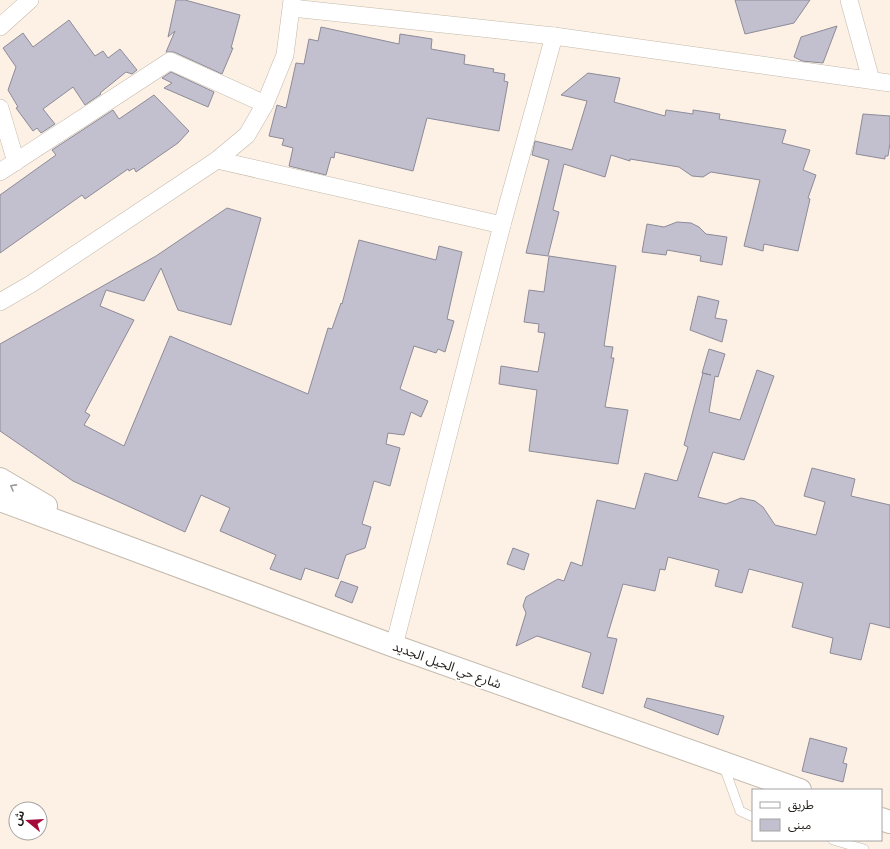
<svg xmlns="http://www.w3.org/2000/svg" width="890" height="849" viewBox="0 0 890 849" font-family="'DM Sans','Noto Sans Arabic',sans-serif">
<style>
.building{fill:#c2bfce;stroke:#8e8b99}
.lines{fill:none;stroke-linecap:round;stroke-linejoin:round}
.service-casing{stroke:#c3b9ac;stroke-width:10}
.minor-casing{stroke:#c3b9ac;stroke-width:18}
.tertiary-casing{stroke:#c3b9ac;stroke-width:24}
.service{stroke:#fff;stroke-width:9}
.minor{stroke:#fff;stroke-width:17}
.tertiary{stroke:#fff;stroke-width:22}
.oneway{stroke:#9b9997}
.labels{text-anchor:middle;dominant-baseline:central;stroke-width:3.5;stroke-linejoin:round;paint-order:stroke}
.street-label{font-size:13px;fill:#201c18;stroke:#fff}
</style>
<rect width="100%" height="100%" fill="#fcf1e4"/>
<g class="building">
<path d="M176 0H185L240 15 231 48H233L222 74 174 52H166L175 31 168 37Z"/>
<path d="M735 0H810L794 23 745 34Z"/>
<path d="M69 20 95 56 103 51 108 58 120 49 137 70 132 74 126 72 100 93 101 94 85 105 73 87 43 109 55 124 41 133 37 128 33 131 16 108 18 107 8 90 16 67 3 48 23 33 33 47Z"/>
<path d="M837 26 823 63 802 61 794 57 801 37Z"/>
<path d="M321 27 399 44 400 34 432 39 431 49 465 55 464 64 494 69 493 72 505 74 504 81 508 82 499 131 427 118 413 171 335 152 334 158 331 157 326 175 289 166 293 148 282 145 284 139 269 136 277 105 286 108 296 63 304 64 309 39 318 41Z"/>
<path d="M171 72 214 92 208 107 164 88 172 83 162 78Z"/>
<path d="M588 73 620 78 614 102 665 116 666 110 693 114V110L720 114 719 119 786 130 782 143 810 150 803 170 816 175 808 198 810 199 798 251 764 244 763 251 744 246 760 180 711 172 703 177 692 176 679 167 630 159V161L611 155 605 177 564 164 553 210 559 212 548 256 526 253 549 160 532 155 535 141 572 150 587 101 561 95Z"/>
<path d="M154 95 189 131 178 143 136 172 134 168 129 171 128 169 85 199 82 195 0 253V195L56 155 52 150 113 110 119 119Z"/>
<path d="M863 114 890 116V143L888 156H885V159L856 154Z"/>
<path d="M227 208 261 218 231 325 178 310 161 268 144 301 106 290 100 306 134 320 85 412 90 415 84 425 124 446 170 336 308 394 328 328 332 329 341 303 342 304 359 240 436 260 439 246 462 252 447 319 454 321 445 352 438 349 436 353 414 346 400 389 428 401 421 417 411 412 404 435 388 433 386 444 400 448 390 486 374 481 362 524 371 527 365 548 346 555 338 579 305 568 301 580 270 569 276 555 220 531 230 508 201 495 185 532 73 481 0 431V344L156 256Z"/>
<path d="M677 222 691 223 699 227 706 234 727 237 722 265 700 261 701 256 667 250 666 255 642 252 647 224 664 227Z"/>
<path d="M549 256 616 266 604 346 613 347 611 358H614L605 407 628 410 618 464 529 451 537 390 499 384 501 366 538 372 545 333 538 332 539 324 524 322 529 290 544 292Z"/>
<path d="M698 296 719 301 715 318 727 320 722 342 690 330Z"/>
<path d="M709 349 725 354 718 377 715 376 709 412 740 420 757 370 774 376 744 460 713 452 698 497 726 504 741 498 755 501 763 507 775 525 816 535 825 502 804 496 812 468 855 479 851 496 890 505V628L870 623 861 660 830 653 833 638 792 627 803 583 749 569 742 593 715 586 719 570 668 557 665 570 660 569 655 591 623 584 607 637 617 639 603 694 582 687 591 653 537 636 516 646 526 613 523 606 526 597 558 579 564 581 571 562 582 566 597 500 635 509 645 473 677 481 688 447 684 445 703 373 711 375 702 373Z"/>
<path d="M513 548 529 554 524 570 507 564Z"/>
<path d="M341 581 358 587 352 603 335 596Z"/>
<path d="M647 698 724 716 718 735 644 707Z"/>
<path d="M810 738 847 748 843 763 847 764 843 782 802 771Z"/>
</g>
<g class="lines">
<g class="service-casing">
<g id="service">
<path d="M723 764 740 811 753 817"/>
<path d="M833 840 864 849"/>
</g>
</g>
<g class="minor-casing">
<g id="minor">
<path d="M849 0 871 80"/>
<path d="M292 8 554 36 890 83"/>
<path d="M0 27 30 0"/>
<path d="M0 108 16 162"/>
<path d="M217 160 502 225"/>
<path d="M0 172 170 61 265 104"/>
<path d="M0 302 31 284 217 160 247 135 265 104 285 55 292 0"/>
<path d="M394 646 502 225 554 36"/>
</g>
</g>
<g class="tertiary-casing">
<g id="tertiary">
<path d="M0 479 46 506"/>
<path d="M0 500 394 646 800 790"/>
<path d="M881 819 890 822"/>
</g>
</g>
<use href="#service" class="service"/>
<use href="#minor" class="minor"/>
<use href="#tertiary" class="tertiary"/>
</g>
<defs><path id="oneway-chevron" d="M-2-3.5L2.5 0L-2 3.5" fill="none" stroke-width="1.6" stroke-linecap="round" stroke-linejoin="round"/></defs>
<use class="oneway" href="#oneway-chevron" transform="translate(13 487) rotate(-151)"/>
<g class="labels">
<g class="street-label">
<text transform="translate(447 665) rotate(20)">شارع حي الحيل الجديد</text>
</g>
</g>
<rect x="752" y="789" width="130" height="52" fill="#ffffff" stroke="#a6a4a3"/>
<rect x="760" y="802" width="20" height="6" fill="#ffffff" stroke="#a6a4a3"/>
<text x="788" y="809" font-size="12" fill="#201c18">طريق</text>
<rect x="760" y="819" width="20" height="12" fill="#c2bfce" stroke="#a6a4a3"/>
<text x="788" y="829" font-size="12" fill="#201c18">مبنى</text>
<g transform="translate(28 821) rotate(288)"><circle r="19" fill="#ffffff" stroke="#a6a4a3"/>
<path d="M0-3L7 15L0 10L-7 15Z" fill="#a40839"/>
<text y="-6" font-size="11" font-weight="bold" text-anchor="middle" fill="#201c18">ش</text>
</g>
</svg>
